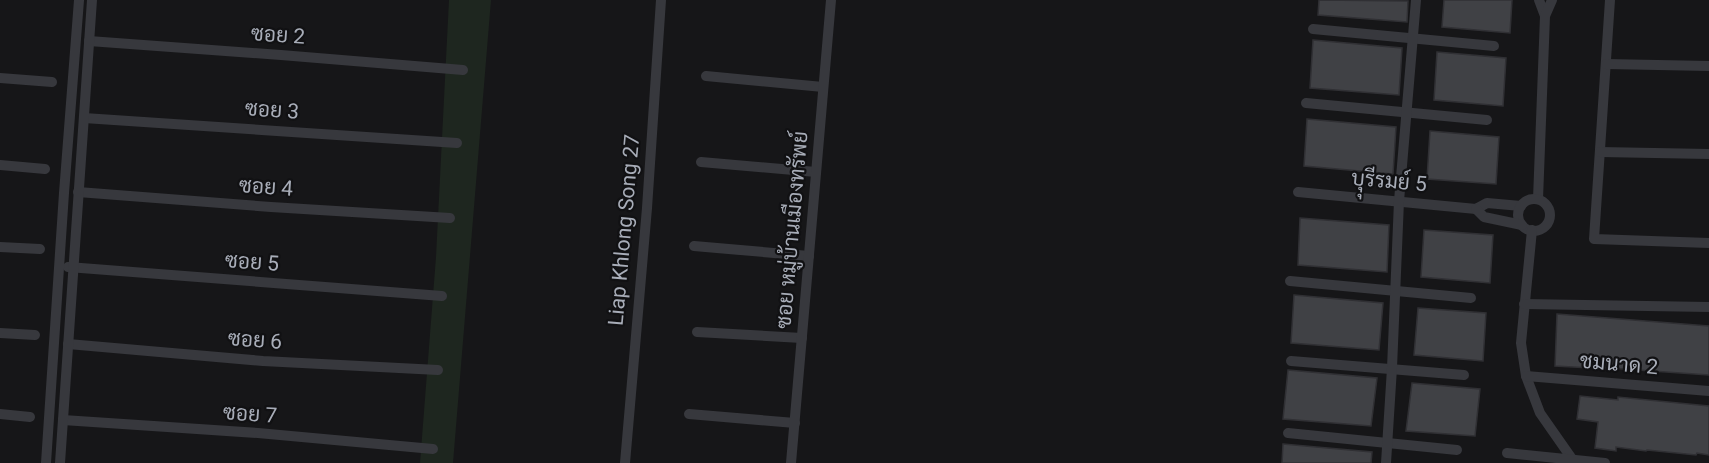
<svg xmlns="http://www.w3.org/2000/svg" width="1709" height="463" viewBox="0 0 1709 463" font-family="Roboto,Sarabun,sans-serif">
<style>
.green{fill:#1e261f}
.building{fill:#404145;stroke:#303034;stroke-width:1.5}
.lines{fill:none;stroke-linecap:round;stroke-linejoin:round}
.street{stroke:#37383d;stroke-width:10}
.labels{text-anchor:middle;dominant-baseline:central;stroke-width:4.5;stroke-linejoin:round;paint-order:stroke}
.street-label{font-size:21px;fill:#a8adb8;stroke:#111113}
</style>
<rect width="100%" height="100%" fill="#161618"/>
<path class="green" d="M449 0H491L453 463H420L436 257Z"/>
<g class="building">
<path d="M1319 0 1408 1 1407 22 1318 15Z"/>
<path d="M1444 0H1512L1510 33 1442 27Z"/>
<path d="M1313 40 1402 48 1399 95 1310 88Z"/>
<path d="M1437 52 1506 58 1503 106 1434 100Z"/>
<path d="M1307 119 1396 127 1393 174 1304 166Z"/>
<path d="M1430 131 1499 137 1496 184 1427 179Z"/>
<path d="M1300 218 1389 225 1387 272 1298 265Z"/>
<path d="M1424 230 1493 235 1490 283 1421 277Z"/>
<path d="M1294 295 1383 303 1379 350 1291 343Z"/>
<path d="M1418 308 1486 313 1483 361 1414 355Z"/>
<path d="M1557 314 1709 326V375L1609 368V369L1555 366Z"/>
<path d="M1288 370 1377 378 1371 426 1283 419Z"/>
<path d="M1412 383 1480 389 1475 436 1406 431Z"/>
<path d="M1580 396 1618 400V397L1709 406V455L1697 453 1696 455 1647 450 1646 451 1616 447V451L1595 448 1598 422 1577 419Z"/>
<path d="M1283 444 1372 452 1371 463H1282Z"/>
</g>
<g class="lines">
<g class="street">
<path d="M1539 0 1545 16"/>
<path d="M1610 0 1594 239 1709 243"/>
<path d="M1313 29 1494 46"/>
<path d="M89 41 281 55 463 70"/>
<path d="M1606 64 1709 66"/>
<path d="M706 76 823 87"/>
<path d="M0 78 52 82"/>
<path d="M1306 103 1487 120"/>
<path d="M84 118 457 143"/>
<path d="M1600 152 1709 154"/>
<path d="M701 162 816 172"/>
<path d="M0 165 45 169"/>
<path d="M78 192 271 207 450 218"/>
<path d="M1298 192 1476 209 1487 203 1521 206"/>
<path d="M1538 199 1545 16 1552 0"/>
<circle cx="1534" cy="215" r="16"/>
<path d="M1476 209 1484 217 1522 225"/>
<path d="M1532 230 1521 343 1526 376 1540 413 1575 463"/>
<path d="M694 246 809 256"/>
<path d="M0 247 40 249"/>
<path d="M68 267 442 296"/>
<path d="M1290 281 1471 298"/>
<path d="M1524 304 1709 307"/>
<path d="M697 332 802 338"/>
<path d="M0 333 35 335"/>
<path d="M68 344 263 361 438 370"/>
<path d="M1291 361 1464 375"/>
<path d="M1526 376 1709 391"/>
<path d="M0 414 30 417"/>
<path d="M689 414 795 423"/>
<path d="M63 420 258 433 433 449"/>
<path d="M1288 433 1457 450"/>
<path d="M1507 453 1605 463"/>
<path d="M46 463 64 193 79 0"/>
<path d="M60 463 92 0"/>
<path d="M625 463 647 208 661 0"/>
<path d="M791 463 831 0"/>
<path d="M1386 463 1392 368 1399 201 1416 0"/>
</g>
</g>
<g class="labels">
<g class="street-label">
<text transform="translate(278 35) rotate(4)">ซอย 2</text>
<text transform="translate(272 110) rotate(4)">ซอย 3</text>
<text transform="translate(1389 181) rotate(5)">บุุรีรมย์ 5</text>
<text transform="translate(266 187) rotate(4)">ซอย 4</text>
<text transform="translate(624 230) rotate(-85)">Liap Khlong Song 27</text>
<text transform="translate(792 230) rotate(-85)">ซอย หมู่บ้านเมืองทรัพย์</text>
<text transform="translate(252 262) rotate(4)">ซอย 5</text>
<text transform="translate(255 340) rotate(4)">ซอย 6</text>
<text transform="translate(1619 364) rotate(5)">ชมนาด 2</text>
<text transform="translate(250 414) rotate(4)">ซอย 7</text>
</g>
</g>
</svg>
